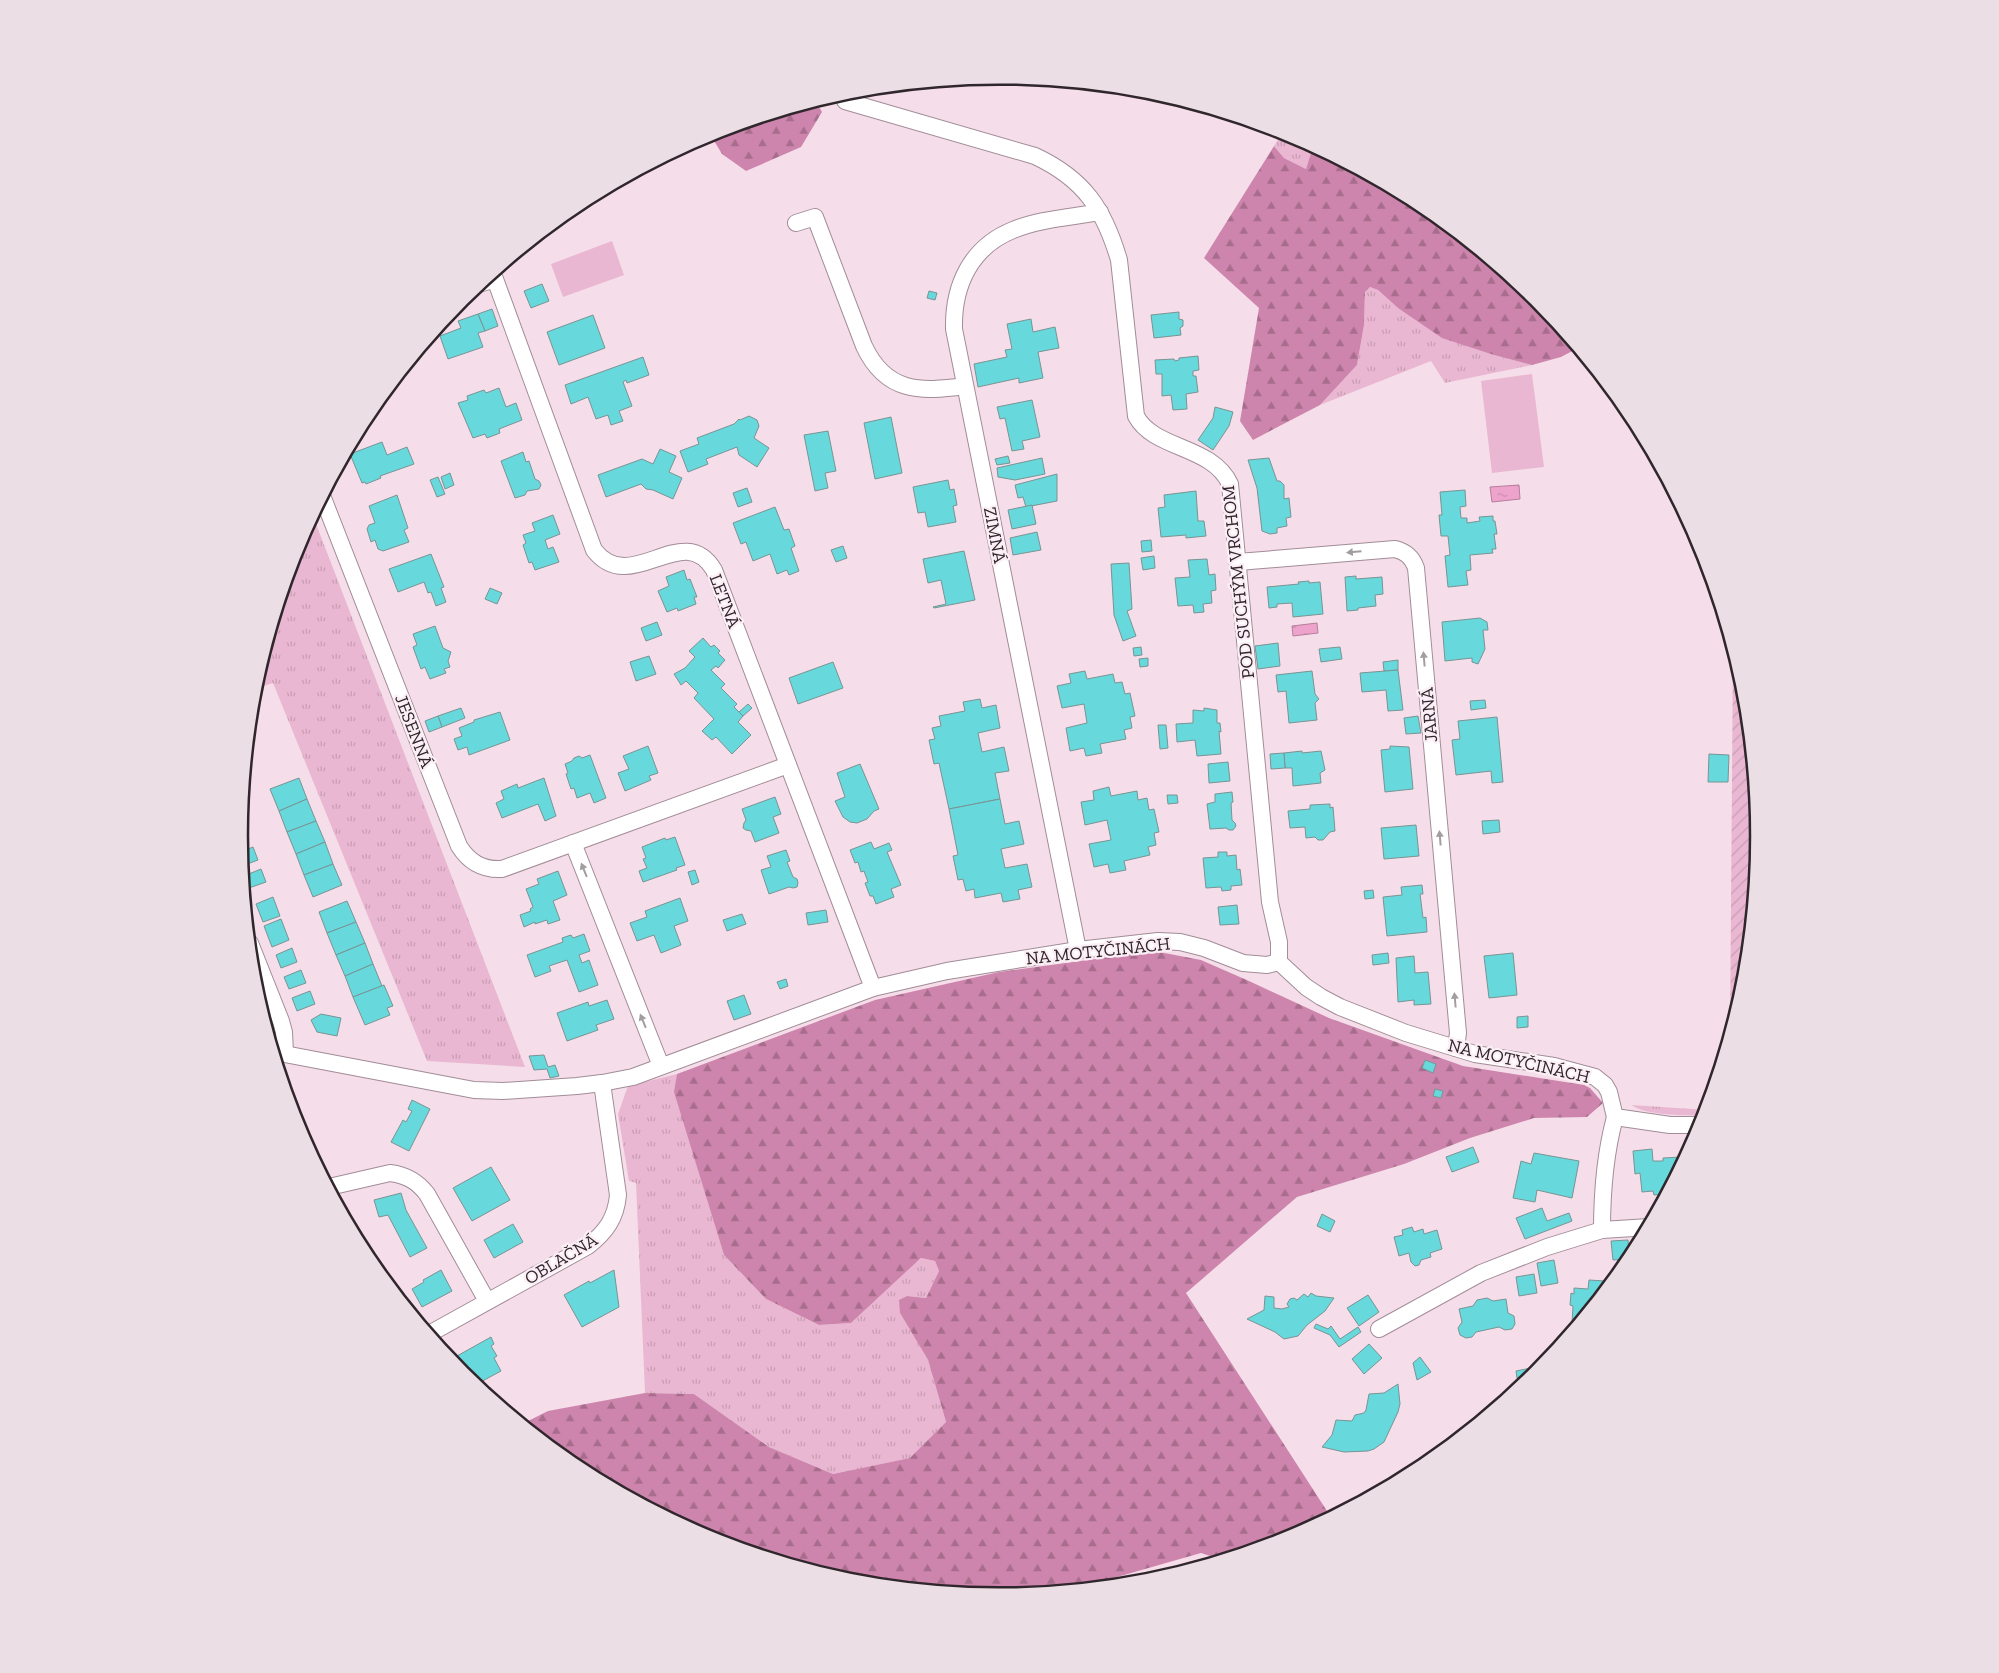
<svg xmlns="http://www.w3.org/2000/svg" width="1999" height="1673" viewBox="0 0 1999 1673" font-family="'Zilla Slab',serif">
<style>
.grass{fill:url(#grass-tufts)}
.forest{fill:url(#forest-firs)}
.garden{fill:url(#garden-furrows)}
.pitch{fill:#eab7d2}
.water{fill:url(#water-ripples);stroke:#b57e9c}
.building{fill:#67d8db;stroke:#799494}
.lines{fill:none;stroke-linecap:round;stroke-linejoin:round}
.minor-casing{stroke:#a28c97;stroke-width:18}
.minor{stroke:#fff;stroke-width:16}
.oneway{fill:#a29ea0}
.labels{text-anchor:middle;dominant-baseline:central;stroke-width:4.5;stroke-linejoin:round;paint-order:stroke}
.street-label{font-size:18px;fill:#30272c;stroke:#fceef5}
.rim{fill:none;stroke:#30272c;stroke-width:2.5}
</style>
<defs>
<pattern id="grass-tufts" width="24" height="20" patternUnits="userSpaceOnUse" patternTransform="scale(1.25)"><rect width="24" height="20" fill="#eab7d2"/><path d="M3 7l-1-3M5 7V3M7 7l1-3M15 17l-1-3M17 17v-4M19 17l1-3" fill="none" stroke="#c99db4"/></pattern>
<pattern id="forest-firs" width="22" height="20" patternUnits="userSpaceOnUse" patternTransform="scale(1.25)"><rect width="22" height="20" fill="#ce85ad"/><path d="M5 1l3.5 6h-7zM16 11l3.5 6h-7z" fill="#a86d8d"/></pattern>
<pattern id="garden-furrows" width="10" height="10" patternUnits="userSpaceOnUse" patternTransform="scale(1.25)"><rect width="10" height="10" fill="#eab7d2"/><path d="M-1 1l2-2M0 10L10 0M9 11l2-2" fill="none" stroke="#c99db4"/></pattern>
<pattern id="water-ripples" width="26" height="14" patternUnits="userSpaceOnUse" patternTransform="scale(1.25)"><rect width="26" height="14" fill="#eea3cc"/><path d="M2 4q2-2 4 0t4 0M15 11q2-2 4 0t4 0" fill="none" stroke="#cc8caf"/></pattern>
</defs>
<rect width="100%" height="100%" fill="#f5dee9"/>
<g class="grass">
<path d="M1283 132 1313 146 1306 169 1284 158 1274 146Z"/>
<path d="M1370 287 1378 290 1398 308 1494 355 1532 365 1445 383 1431 361 1320 405 1357 365 1364 325 1365 292Z"/>
<path d="M313 516 525 1067 427 1061 273 683 254 689 297 545Z"/>
<path d="M677 1074 675 1092 724 1255 766 1299 819 1325 851 1323 921 1258 935 1261 939 1271 926 1298 907 1296 900 1300V1313L928 1360 946 1422 911 1458 833 1474 769 1447 694 1394 645 1393 636 1183 629 1181 618 1114 628 1086Z"/>
<path d="M1632 1105 1707 1110 1705 1116C1689 1115 1644 1116 1632 1105Z"/>
</g>
<g class="forest">
<path d="M816 102 822 112 801 147 746 171 722 154 710 134Z"/>
<path d="M1274 146 1284 158 1306 169 1313 146 1422 205 1537 299 1578 348 1561 357 1532 365 1494 355 1442 338 1398 308 1378 290 1370 287 1365 292 1364 325 1357 365 1320 405 1253 440 1240 421 1259 308 1204 258Z"/>
<path d="M1154 951 1201 960 1249 981 1329 1018 1449 1061 1463 1066 1584 1085 1590 1088 1603 1103 1587 1117 1534 1118 1470 1138 1404 1164 1297 1197 1186 1293 1327 1511 1334 1515 1290 1539 1222 1560 1201 1553 1075 1589 999 1597 851 1582 708 1539 577 1468 522 1424 548 1411 645 1393 694 1394 769 1447 833 1474 910 1458 946 1422 928 1360 900 1313 899 1300 907 1296 926 1298 939 1271 935 1261 921 1258 851 1323 819 1325 766 1299 724 1255 674 1092 677 1074 875 1000 999 972Z"/>
</g>
<path class="garden" d="M1733 648 1745 688 1760 837 1745 985 1730 1035Z"/>
<g class="pitch">
<path d="M612 241 624 275 563 297 551 264Z"/>
<path d="M1532 374 1544 467 1492 473 1481 381Z"/>
</g>
<g class="water">
<path d="M1519 485 1520 499 1492 502 1490 487Z"/>
<path d="M1317 623 1318 633 1293 636 1292 626Z"/>
</g>
<g class="building">
<path d="M542 284 549 301 531 308 524 291Z"/>
<path d="M929 291 937 293 935 300 927 298Z"/>
<path d="M492 309 498 326 485 331 478 314Z"/>
<path d="M1179 312V319L1183 320V326L1180 328 1181 335 1154 338 1151 315Z"/>
<path d="M478 314 485 331 478 333 483 347 448 359 440 336 461 328 458 321Z"/>
<path d="M593 315 605 348 559 365 547 332Z"/>
<path d="M1031 319 1033 332 1055 327 1059 348 1038 352 1043 378 1019 383V378L978 387 974 364 1007 357 1005 350 1012 349 1007 324Z"/>
<path d="M1198 356 1199 370 1193 371V376H1196L1198 392 1186 394 1187 409 1173 410 1171 395 1162 396V374H1156L1155 360 1174 359 1175 361 1179 360V358Z"/>
<path d="M643 357 649 375 627 383 626 380 623 382 632 406 619 411 623 421 611 425 608 415 596 419 588 397 571 404 565 385Z"/>
<path d="M499 388 506 407 516 403 522 420 499 429 500 433 487 438 485 434 473 438 458 403 468 400 467 396 484 390 486 393Z"/>
<path d="M1032 400 1040 437 1022 441 1024 449 1012 451 1005 418 1000 419 997 407Z"/>
<path d="M1215 407 1233 412 1229 426 1213 450 1198 440 1213 418Z"/>
<path d="M749 416 757 420 759 426 754 438 769 448 757 467 739 455 737 447 706 459 708 464 688 472 680 451 699 444 697 438 734 424 739 419 740 420Z"/>
<path d="M891 417 902 473 875 479 864 423Z"/>
<path d="M828 431 836 471 825 473 828 488 815 491 804 435Z"/>
<path d="M382 442 387 455 407 447 414 464 380 476 381 478 366 484 365 482 362 483 350 454Z"/>
<path d="M660 449 676 456 669 472 682 478 673 499 653 490 646 489 641 484 606 497 598 475 642 459 653 464Z"/>
<path d="M523 452 526 462 529 461 535 479 539 481 541 485 539 489 527 491 525 495 515 498 501 461Z"/>
<path d="M1008 456 1010 463 997 465 995 459Z"/>
<path d="M1042 458 1045 474 1015 480 998 477 997 468Z"/>
<path d="M1269 458 1277 481H1280L1284 485V499L1289 498 1291 517 1286 518 1287 526 1277 528V533L1270 534 1262 531 1257 488 1248 460Z"/>
<path d="M450 473 454 485 445 489 441 477Z"/>
<path d="M1057 474V501L1026 507 1023 497 1018 498 1015 485Z"/>
<path d="M438 477 445 494 437 497 430 480Z"/>
<path d="M948 480 950 490 954 489 957 505 953 506 956 522 928 527 925 512 918 513 913 487Z"/>
<path d="M747 488 752 502 738 507 733 493Z"/>
<path d="M1465 490 1466 506 1460 507 1461 518H1467V523L1480 521 1479 517 1493 516V521H1495L1497 534H1494L1496 549H1492L1493 553 1470 555 1471 570 1466 571 1468 585 1448 587 1445 556 1450 555 1448 536H1441L1439 515H1442L1440 492Z"/>
<path d="M1196 491 1198 521H1204L1206 536 1186 538V535L1161 537 1158 508 1165 507 1164 495Z"/>
<path d="M397 495 408 528 404 530 409 542 383 551 378 549 375 540 371 542 367 529 369 525 375 523 369 506Z"/>
<path d="M1032 505 1036 524 1012 529 1008 510Z"/>
<path d="M775 507 784 530 789 529 795 546 791 548 799 571 789 575 787 570 777 574 770 554 753 561 746 542 741 544 733 523Z"/>
<path d="M553 515 560 534 545 540 548 549 553 547 559 562 535 570 532 562 529 563 523 545 526 543 523 535 535 531 532 523Z"/>
<path d="M1037 532 1041 550 1013 555 1010 538Z"/>
<path d="M1151 540 1152 551 1142 552 1141 541Z"/>
<path d="M843 546 847 558 836 562 831 550Z"/>
<path d="M964 551 975 600 934 608 933 607 946 604 941 580 928 583 923 559Z"/>
<path d="M431 554 444 587 441 588 446 602 436 606 431 592 428 593 424 582 398 592 389 569Z"/>
<path d="M1154 556 1155 568 1143 570 1141 558Z"/>
<path d="M1207 559 1209 575 1215 574 1216 590 1211 591 1212 603 1203 604 1204 612 1194 613 1193 605 1178 606 1175 578 1190 577 1188 560Z"/>
<path d="M1129 563 1132 609 1127 611 1136 636 1123 641 1114 615 1111 564Z"/>
<path d="M684 570 687 580 690 579 697 597H694L696 604 678 611 677 608 667 612 658 591 669 586 666 577Z"/>
<path d="M1356 576V579L1382 577 1383 594 1375 595 1376 606 1358 608V610L1347 611 1345 577Z"/>
<path d="M1309 581V583L1320 582 1323 614 1293 617 1292 603 1277 604V607L1269 608 1267 587 1299 584 1298 582Z"/>
<path d="M490 588 502 593 497 604 485 599Z"/>
<path d="M1480 618 1487 622 1488 630H1483L1485 649 1478 664 1472 662V658L1445 661 1442 622Z"/>
<path d="M657 622 662 635 646 641 641 628Z"/>
<path d="M435 626 443 648 451 652 448 661 450 667 444 669 446 673 430 679 425 667 421 669 413 647 417 645 413 634Z"/>
<path d="M703 638 711 647 714 645 720 651 718 653 725 660 718 668 716 666 711 670 725 684 721 688 737 704 734 707 743 716 738 722 751 735 732 754 716 737 712 740 702 731 714 719 694 698 698 693 686 681 681 685 674 674 685 668 695 657 689 651Z"/>
<path d="M1278 643 1280 666 1258 669 1255 646Z"/>
<path d="M1141 647 1142 655 1134 656 1133 648Z"/>
<path d="M1340 647 1342 659 1321 662 1319 649Z"/>
<path d="M649 656 656 674 636 681 630 662Z"/>
<path d="M1148 658V666L1140 667 1139 659Z"/>
<path d="M1398 660V670L1384 671 1383 662Z"/>
<path d="M833 662 843 688 798 704 789 678Z"/>
<path d="M1398 670 1403 710 1388 711 1386 690 1362 692 1360 673Z"/>
<path d="M1085 671 1087 679 1113 674 1115 683 1122 682 1125 694 1130 693 1135 716 1130 717 1132 728 1124 730 1126 739 1100 744 1102 753 1086 756 1084 748 1070 751 1066 728 1087 723 1084 704 1062 708 1057 686 1071 683 1069 674Z"/>
<path d="M1312 671 1315 694 1319 699 1315 703 1317 720 1289 723 1286 691 1278 692 1276 675Z"/>
<path d="M980 699 982 708 996 705 1000 728 978 733 982 752 1004 747 1009 771 995 773 1000 799 949 809 939 763 934 764 929 740 935 739 932 728 941 726 939 716 965 711 963 702Z"/>
<path d="M1485 700 1486 708 1471 710 1470 701Z"/>
<path d="M748 704 752 708 743 716 739 712Z"/>
<path d="M461 708 465 718 442 727 438 716Z"/>
<path d="M1204 708 1217 710V723H1220L1221 732 1219 731 1221 754 1197 756 1195 740 1177 742 1176 724 1193 723V710L1204 711Z"/>
<path d="M500 712 510 740 469 755 467 747 458 750 454 739 462 736 459 728 474 722V720Z"/>
<path d="M438 716 442 727 429 732 425 721Z"/>
<path d="M1418 716 1421 733 1406 734 1404 718Z"/>
<path d="M1497 717 1503 782 1492 783 1491 771 1456 775 1452 740 1460 739 1458 721Z"/>
<path d="M1158 725H1166L1168 748 1160 749Z"/>
<path d="M648 746 658 773 649 776 651 780 625 791 618 773 629 769 623 756Z"/>
<path d="M1390 746 1409 747 1413 789 1385 792 1381 750 1390 749Z"/>
<path d="M1302 751V753L1321 751 1325 770 1320 773 1321 783 1293 786 1292 768H1285L1284 753Z"/>
<path d="M1284 753 1285 768 1271 769 1270 754Z"/>
<path d="M1709 754 1729 755 1728 782H1708Z"/>
<path d="M590 755 606 798 594 803 590 793 577 798 574 788 571 789 566 774 568 773 565 764 572 761 574 758 579 756 582 758Z"/>
<path d="M1228 762 1230 781 1209 783 1208 764Z"/>
<path d="M860 764 879 809 874 811 867 819 857 823 850 822 843 817 835 801 845 797 837 773Z"/>
<path d="M299 778 307 799 279 811 270 789Z"/>
<path d="M544 778 556 816 545 821 538 804 502 818 496 803 504 799 501 791 517 784 518 788Z"/>
<path d="M1109 787 1111 796 1137 791 1138 800 1147 798 1149 810 1154 809 1159 832 1154 833 1156 845 1148 847 1150 855 1124 861 1126 870 1110 873 1108 864 1094 867 1089 844 1111 840 1107 820 1085 825 1081 802 1094 800 1093 791Z"/>
<path d="M1232 792 1233 802 1231 803 1232 820 1235 823 1236 826 1233 830H1229L1226 828 1210 829 1207 804 1215 802V794Z"/>
<path d="M1167 795H1177L1178 803 1168 804Z"/>
<path d="M775 797 781 814 773 817 779 833 755 842 751 831 746 830 743 828 744 823 746 820 742 809Z"/>
<path d="M307 799 316 821 287 832 279 811Z"/>
<path d="M1000 799 1005 824 1019 821 1024 844 1001 849 1005 868 1027 864 1032 887 1018 890 1020 899 1003 902 1001 893 975 898 974 889 966 891 963 879 958 880 953 856 958 855 949 809Z"/>
<path d="M1330 804V808L1333 807 1335 831 1330 832 1323 840H1318L1315 837 1306 838 1305 827 1290 828 1288 811 1310 809V805Z"/>
<path d="M1499 820 1500 832 1483 834 1482 821Z"/>
<path d="M316 821 325 842 296 854 287 832Z"/>
<path d="M1416 825 1419 856 1384 859 1381 828Z"/>
<path d="M244 826 249 839 240 843V828Z"/>
<path d="M675 837 685 865 676 868 677 870 643 882 639 871 647 868 643 859 646 858 642 847 665 838 666 840Z"/>
<path d="M325 842 333 864 304 875 296 854Z"/>
<path d="M871 842 874 849 889 843 892 850 887 852 901 885 891 889 894 897 876 904 873 896H870L865 883 868 882 864 871 861 872 858 862 855 863 850 850Z"/>
<path d="M253 847 258 860 242 866 241 852Z"/>
<path d="M786 850 790 861 787 862 793 877 797 879 798 883 797 887 793 888 789 887 769 894 761 870 771 867 767 856Z"/>
<path d="M1218 852H1227V856L1236 855 1237 870 1240 869 1242 885 1231 886V890L1222 891 1221 887 1206 888 1203 858 1218 857Z"/>
<path d="M333 864 342 885 313 897 304 875Z"/>
<path d="M261 869 266 882 249 888 244 876Z"/>
<path d="M695 870 699 882 692 885 688 872Z"/>
<path d="M558 871 567 895 553 901 560 920 548 924 547 920 535 924V922L524 927 520 915 531 911 530 909 533 907 526 889 539 884 537 879Z"/>
<path d="M1422 885 1423 894H1420L1423 918 1426 917 1427 932 1387 936 1383 897 1402 895 1401 887Z"/>
<path d="M1373 890 1374 898 1365 899 1364 891Z"/>
<path d="M273 897 280 916 263 922 256 904Z"/>
<path d="M680 898 688 921 674 926 681 945 661 953 654 935 637 941 630 923 647 917 645 911Z"/>
<path d="M347 901 356 922 327 933 319 912Z"/>
<path d="M1237 905 1239 924 1220 925 1218 907Z"/>
<path d="M826 910 828 922 808 925 806 913Z"/>
<path d="M742 914 746 924 727 931 723 920Z"/>
<path d="M281 919 289 940 272 947 264 926Z"/>
<path d="M356 922 365 943 336 955 327 933Z"/>
<path d="M584 934 590 951 579 955 582 963 589 960 598 985 579 992 567 960 549 966 551 971 535 977 527 955 563 942 562 938 571 935 573 938Z"/>
<path d="M365 943 373 964 345 976 336 955Z"/>
<path d="M292 948 297 962 281 968 276 955Z"/>
<path d="M1388 953 1389 963 1373 965 1372 955Z"/>
<path d="M1513 953 1517 995 1489 998 1484 956Z"/>
<path d="M1414 956 1415 973 1428 972 1431 1004 1414 1005V1000L1398 1002 1396 958Z"/>
<path d="M373 964 382 986 353 997 345 976Z"/>
<path d="M301 970 306 983 289 989 284 977Z"/>
<path d="M786 979 788 986 780 989 777 982Z"/>
<path d="M384 985 393 1006 387 1008 390 1015 365 1025 353 997Z"/>
<path d="M310 991 315 1004 297 1011 292 998Z"/>
<path d="M744 995 751 1014 734 1020 727 1001Z"/>
<path d="M607 1000 614 1019 596 1025 598 1030 567 1041 557 1013 588 1002 589 1006Z"/>
<path d="M321 1014 341 1018 337 1036 317 1032 311 1020Z"/>
<path d="M1528 1016V1027L1517 1028V1017Z"/>
<path d="M544 1055 548 1067 555 1065 559 1076 550 1078 547 1069 534 1070 529 1056Z"/>
<path d="M1425 1060 1436 1064 1433 1073 1422 1068Z"/>
<path d="M1435 1089 1443 1091 1441 1098 1433 1096Z"/>
<path d="M412 1100 430 1109 409 1151 391 1142 403 1120 406 1122 412 1111 408 1109Z"/>
<path d="M1473 1147 1479 1162 1452 1172 1446 1157Z"/>
<path d="M1652 1149 1653 1161H1663V1158L1681 1157 1683 1163 1666 1194 1654 1195 1653 1191 1642 1192 1640 1173 1635 1174 1633 1151Z"/>
<path d="M1534 1153 1579 1161 1572 1198 1537 1190 1535 1202 1513 1198 1521 1161 1531 1164Z"/>
<path d="M491 1167 510 1200 472 1221 453 1188Z"/>
<path d="M401 1193 406 1210 427 1248 410 1257 388 1215 379 1217 374 1200Z"/>
<path d="M1542 1208 1547 1221 1569 1213 1572 1221 1525 1239 1516 1218Z"/>
<path d="M1322 1214 1335 1221 1330 1232 1317 1226Z"/>
<path d="M513 1224 523 1242 494 1258 484 1240Z"/>
<path d="M1412 1227 1414 1232 1423 1229 1424 1234 1437 1230 1442 1249 1430 1253 1431 1257 1421 1260 1419 1265 1415 1266 1411 1262 1409 1253 1399 1256 1394 1237 1403 1235 1402 1230Z"/>
<path d="M1628 1240 1630 1259 1613 1260 1611 1241Z"/>
<path d="M1554 1260 1558 1283 1541 1286 1537 1263Z"/>
<path d="M441 1270 452 1291 422 1307 412 1289 424 1282 423 1280Z"/>
<path d="M614 1270 619 1307 582 1327 564 1295 589 1281 590 1283Z"/>
<path d="M1534 1274 1537 1293 1519 1296 1516 1277Z"/>
<path d="M1589 1280 1605 1281 1604 1290H1606L1576 1327V1323H1572L1573 1306 1570 1305 1571 1293 1574 1294V1288L1588 1289Z"/>
<path d="M1311 1293 1316 1296 1334 1298 1325 1311 1307 1325 1298 1336 1284 1339 1275 1332 1247 1319 1264 1310 1265 1296 1274 1297V1308L1282 1309 1289 1307 1287 1304 1290 1299 1294 1298 1297 1300 1304 1294 1308 1297Z"/>
<path d="M1368 1295 1379 1312 1359 1326 1347 1308Z"/>
<path d="M1487 1298 1493 1301 1506 1299 1508 1313 1514 1316 1515 1324 1512 1329 1505 1330 1499 1327 1476 1332 1472 1337 1466 1338 1460 1335 1458 1328 1462 1322 1459 1309 1473 1306 1477 1300Z"/>
<path d="M1316 1324 1328 1329 1331 1326 1340 1339 1358 1327 1361 1332 1339 1347 1330 1335 1314 1328Z"/>
<path d="M491 1337 494 1344 491 1346 497 1356 494 1358 501 1371 477 1384 470 1372 467 1373 457 1356Z"/>
<path d="M1369 1344 1382 1358 1364 1374 1352 1359Z"/>
<path d="M1420 1357 1431 1372 1417 1380 1413 1363Z"/>
<path d="M1531 1368 1533 1376 1517 1378 1516 1371Z"/>
<path d="M1398 1384 1400 1404 1398 1412 1384 1442 1374 1449 1368 1451 1344 1452 1322 1447 1332 1435 1336 1420 1352 1421 1355 1415 1364 1413 1366 1410 1369 1394 1384 1393Z"/>
</g>
<g class="lines">
<g class="minor-casing">
<g id="minor">
<path d="M845 101 1035 156C1084 179 1104 209 1119 260L1136 416C1154 450 1212 445 1230 484L1270 902 1279 942V962"/>
<path d="M796 223 815 217 864 346C886 393 920 392 965 386"/>
<path d="M479 284 495 279 594 550C631 598 683 518 714 570L873 988"/>
<path d="M323 498 459 846C469 862 482 870 502 869L788 765"/>
<path d="M1238 562 1395 549C1406 552 1412 557 1416 568L1458 1033 1456 1048"/>
<path d="M573 843 661 1066"/>
<path d="M250 943 281 1021 284 1032 285 1053"/>
<path d="M1078 950 954 329C953 285 971 247 1013 230 1039 219 1073 217 1100 212"/>
<path d="M1279 962 1306 987 1321 997 1340 1007 1406 1033 1475 1054 1554 1066 1595 1077 1605 1085 1609 1092 1615 1117 1670 1125H1703"/>
<path d="M274 1052 474 1090 503 1091 577 1086 602 1083 633 1077 873 988 947 971 1078 950 1158 941 1180 942 1204 948 1243 963 1267 965 1279 962"/>
<path d="M329 1187 390 1173C406 1175 417 1181 427 1194L487 1301"/>
<path d="M1602 1230C1602 1192 1605 1154 1615 1117"/>
<path d="M1379 1329 1481 1273 1547 1247 1602 1230 1649 1227"/>
<path d="M429 1334 588 1246C606 1232 616 1218 618 1195L602 1083"/>
</g>
</g>
<use href="#minor" class="minor"/>
</g>
<defs><path id="oneway-solid" d="M-6-.8H1V-3.2L6.5 0L1 3.2V.8H-6Z" transform="scale(1.25)"/></defs>
<g class="oneway">
<use href="#oneway-solid" transform="translate(1354 552) rotate(175)"/>
<use href="#oneway-solid" transform="translate(1424 659) rotate(-95)"/>
<use href="#oneway-solid" transform="translate(1440 838) rotate(-95)"/>
<use href="#oneway-solid" transform="translate(584 870) rotate(-112)"/>
<use href="#oneway-solid" transform="translate(1455 1000) rotate(-95)"/>
<use href="#oneway-solid" transform="translate(643 1021) rotate(-112)"/>
</g>
<g class="labels">
<g class="street-label">
<text transform="translate(995 535) rotate(79)">ZIMNÁ</text>
<text transform="translate(1238 582) rotate(-96)">POD SUCHÝM VRCHOM</text>
<text transform="translate(725 601) rotate(69)">LETNÁ</text>
<text transform="translate(1429 715) rotate(-95)">JARNÁ</text>
<text transform="translate(414 731) rotate(69)">JESENNÁ</text>
<text transform="translate(1098 951) rotate(-6)">NA MOTYČINÁCH</text>
<text transform="translate(1519 1061) rotate(13)">NA MOTYČINÁCH</text>
<text transform="translate(561 1259) rotate(-31)">OBLAČNÁ</text>
</g>
</g>
<path d="M0 0H1999V1673H0ZM248 836a751 751 0 1 1 1502 0a751 751 0 1 1-1502 0Z" fill="#ecdee5" fill-rule="evenodd"/>
<path class="rim" d="M248 836a751 751 0 1 1 1502 0a751 751 0 1 1-1502 0Z"/>
</svg>
